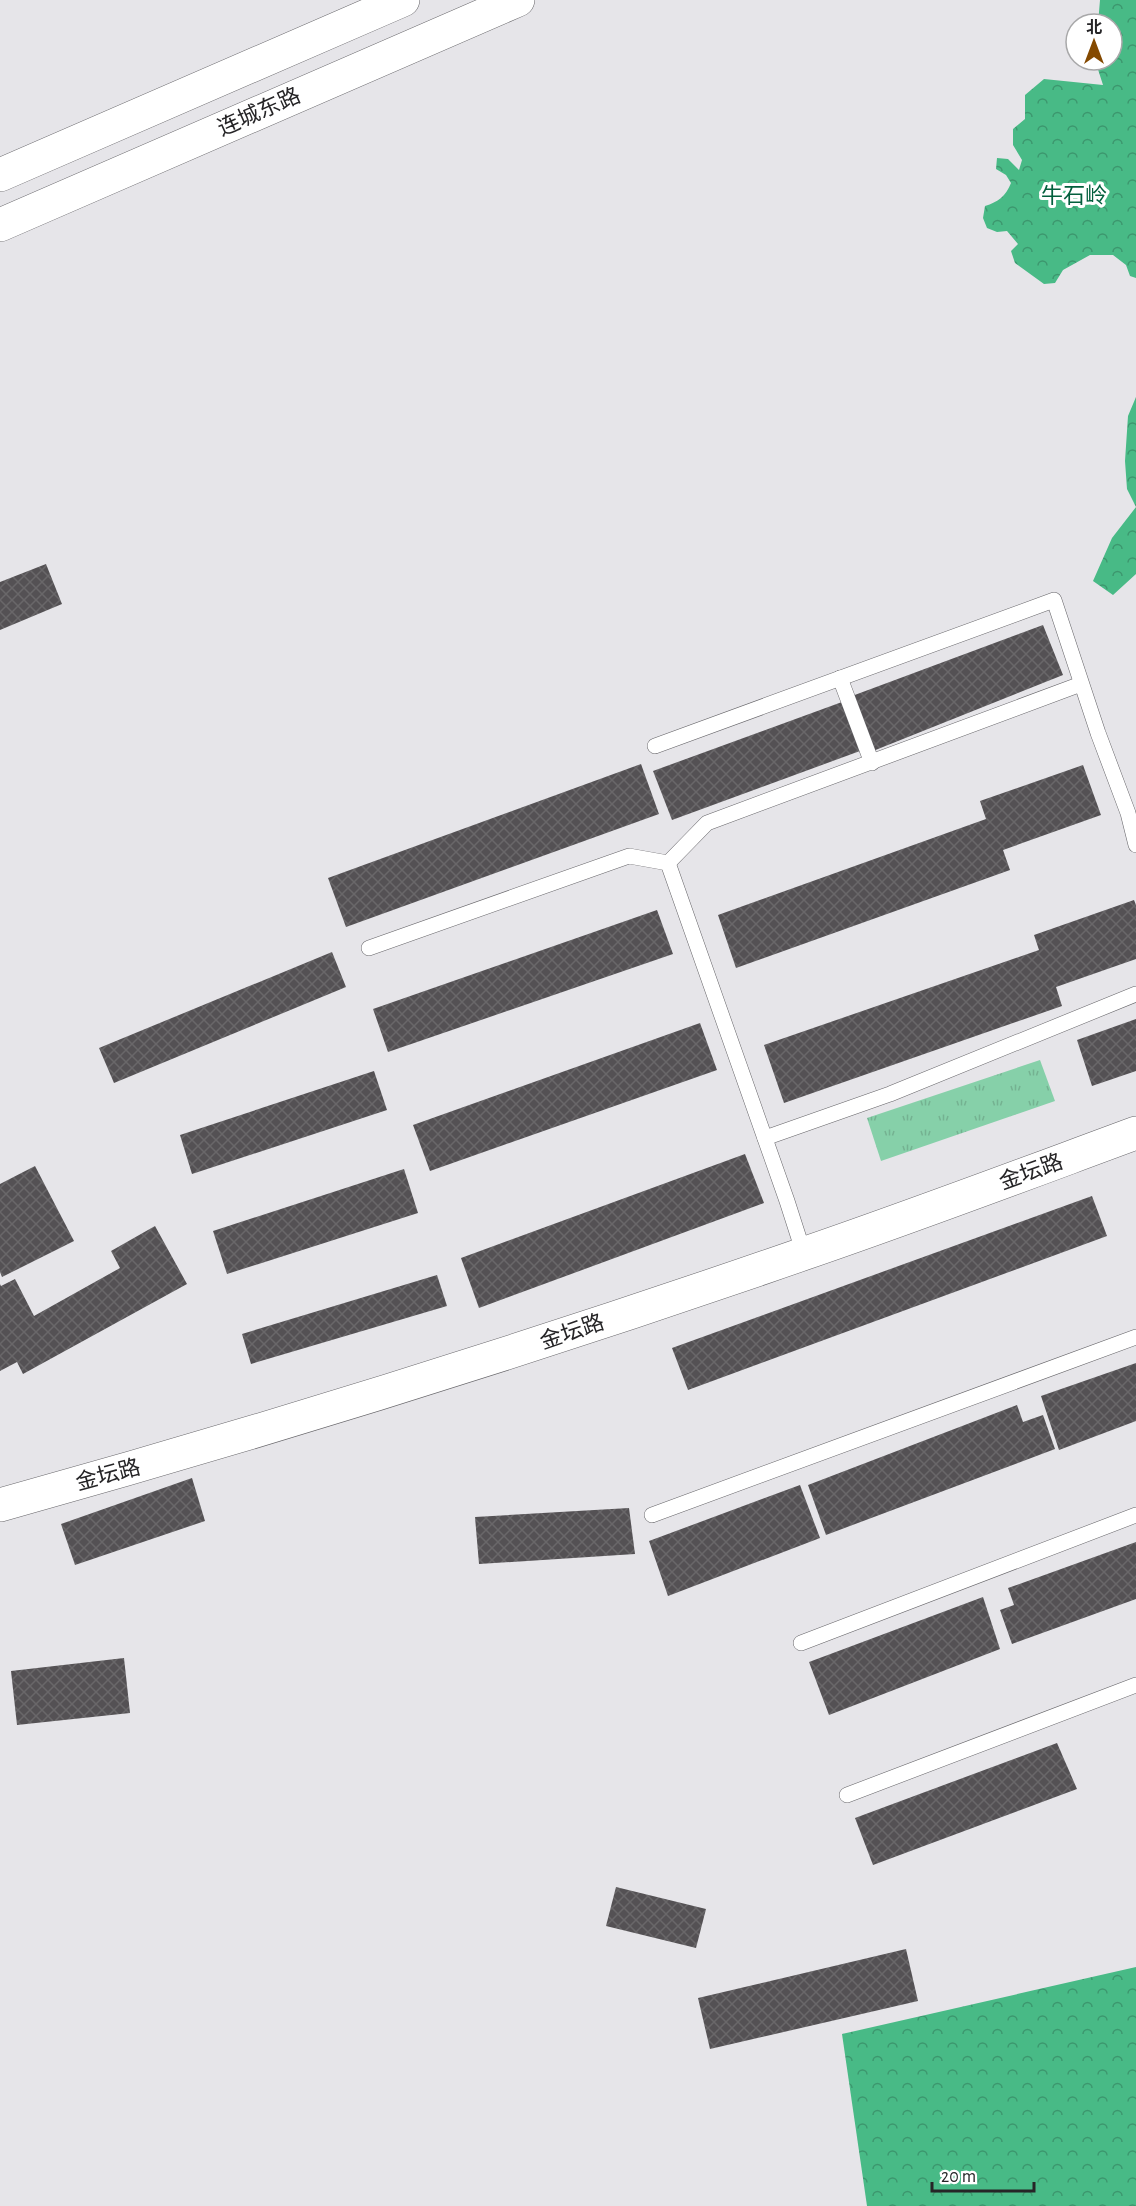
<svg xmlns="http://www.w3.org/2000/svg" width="1136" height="2206" viewBox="0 0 1136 2206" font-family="'Alegreya Sans','Noto Sans SC',sans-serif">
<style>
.grass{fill:url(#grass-tufts)}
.forest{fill:url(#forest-crowns)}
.building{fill:url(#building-cross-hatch)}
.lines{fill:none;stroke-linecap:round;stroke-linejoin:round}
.service-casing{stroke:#666569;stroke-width:16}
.secondary-casing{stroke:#666569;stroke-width:34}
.primary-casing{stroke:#666569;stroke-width:34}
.service{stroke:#fff;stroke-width:15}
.secondary{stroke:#fff;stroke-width:33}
.primary{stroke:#fff;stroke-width:33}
.labels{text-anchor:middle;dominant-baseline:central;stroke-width:6;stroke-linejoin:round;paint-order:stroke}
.street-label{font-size:22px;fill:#262527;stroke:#fff}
.park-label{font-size:22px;fill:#035f3d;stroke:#fff}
</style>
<defs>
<pattern id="grass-tufts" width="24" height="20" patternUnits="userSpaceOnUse" patternTransform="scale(1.5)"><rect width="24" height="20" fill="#86d0a9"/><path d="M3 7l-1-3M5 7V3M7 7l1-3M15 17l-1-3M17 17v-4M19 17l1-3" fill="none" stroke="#74b291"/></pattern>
<pattern id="forest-crowns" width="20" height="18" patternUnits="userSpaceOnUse" patternTransform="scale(1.5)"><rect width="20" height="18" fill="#48ba86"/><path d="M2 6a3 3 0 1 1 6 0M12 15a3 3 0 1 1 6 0" fill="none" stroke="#3c976e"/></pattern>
<pattern id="building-cross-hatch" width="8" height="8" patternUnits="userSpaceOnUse" patternTransform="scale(1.5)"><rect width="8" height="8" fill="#545154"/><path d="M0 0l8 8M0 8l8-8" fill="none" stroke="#696769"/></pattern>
</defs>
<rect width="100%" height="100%" fill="#e6e5e9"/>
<path class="grass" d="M1040 1060 1055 1101 881 1161 867 1118Z"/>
<g class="forest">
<path d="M1100 0H1136V278L1130 276 1126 265 1113 255H1090L1063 270 1055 283 1044 284 1015 263 1011 251 1018 244 1007 231 997 232 987 228 983 218 985 206C998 202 1006 196 1011 183L1006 175 996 169 997 158 1008 159 1019 170 1022 160 1013 145V129L1025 119V95L1044 79 1103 85 1095 60H1112V24H1098Z"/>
<path d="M1136 397V574L1113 595 1093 581 1112 538 1136 507 1127 489 1125 461 1128 416Z"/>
<path d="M1136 1967V2206H867L842 2034Z"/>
</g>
<g class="building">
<path d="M46 564 62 604 0 630V582Z"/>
<path d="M1043 625 1063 675 873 751 852 696Z"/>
<path d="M842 702 860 751 672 820 653 771Z"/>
<path d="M641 764 659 814 346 927 328 878Z"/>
<path d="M1083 765 1101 815 1003 850 1010 870 736 968 718 915 986 819 980 801Z"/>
<path d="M1134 900 1136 905V959L1056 987 1062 1006 784 1103 764 1045 1039 950 1034 935Z"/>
<path d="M657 910 673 954 388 1052 373 1009Z"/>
<path d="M332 952 346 987 114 1083 99 1048Z"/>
<path d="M1136 1019V1071L1092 1086 1077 1040Z"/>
<path d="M700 1023 717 1070 430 1171 413 1125Z"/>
<path d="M374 1071 387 1110 192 1174 180 1135Z"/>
<path d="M745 1154 764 1203 479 1308 461 1258Z"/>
<path d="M35 1166 74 1241 2 1277 0 1272V1184Z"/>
<path d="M404 1169 418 1213 227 1274 213 1231Z"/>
<path d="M1092 1196 1107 1236 688 1390 672 1348Z"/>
<path d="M155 1226 187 1284 23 1374 17 1362 0 1371V1284L1 1286 15 1279 34 1316 120 1268 111 1251Z"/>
<path d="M437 1275 447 1306 251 1364 242 1334Z"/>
<path d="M1136 1363V1421L1059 1450 1041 1396Z"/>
<path d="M1017 1405 1023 1422 1043 1415 1055 1449 826 1535 808 1485Z"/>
<path d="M192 1478 205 1521 75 1565 61 1524Z"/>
<path d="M800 1485 820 1538 668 1596 649 1541Z"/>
<path d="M629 1508 635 1554 479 1564 475 1517Z"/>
<path d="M1136 1542V1599L1012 1644 1000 1610 1014 1605 1008 1588Z"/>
<path d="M983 1597 1000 1649 829 1715 809 1662Z"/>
<path d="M124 1658 130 1713 17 1725 11 1671Z"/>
<path d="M1057 1743 1077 1789 873 1865 855 1818Z"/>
<path d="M616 1887 706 1909 696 1948 606 1926Z"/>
<path d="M906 1949 918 2001 710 2049 698 1998Z"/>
</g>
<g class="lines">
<g class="service-casing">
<g id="service">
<path d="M840 678 872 763"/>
<path d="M655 746 1054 600 1098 733 1128 813 1136 845"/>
<path d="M668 863 707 823 1081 684"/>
<path d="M369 948 629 856 668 863 787 1201 804 1254"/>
<path d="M765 1138 890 1094 1136 994"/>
<path d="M652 1515 1136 1337"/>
<path d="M801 1643 1136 1515"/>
<path d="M847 1795 1136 1685"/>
</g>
</g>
<g class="secondary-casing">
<path id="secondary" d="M0 1505C270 1430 538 1346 803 1254 914 1216 1025 1174 1136 1133"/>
</g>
<g class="primary-casing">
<g id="primary">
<path d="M0 175 403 0"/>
<path d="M0 225 518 0"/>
</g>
</g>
<use href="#service" class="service"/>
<use href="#secondary" class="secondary"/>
<use href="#primary" class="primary"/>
</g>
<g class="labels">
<g class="street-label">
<text transform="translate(259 112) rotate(-24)">连城东路</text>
<text transform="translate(1031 1172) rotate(-20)">金坛路</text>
<text transform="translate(572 1332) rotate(-19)">金坛路</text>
<text transform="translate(108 1475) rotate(-15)">金坛路</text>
</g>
<g class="park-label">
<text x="1074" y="196">牛石岭</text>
</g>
</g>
<g transform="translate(1094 42)"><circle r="28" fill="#ffffff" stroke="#a8a8a9" stroke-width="1.5"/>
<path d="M0-4.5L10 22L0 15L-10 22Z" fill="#844900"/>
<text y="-9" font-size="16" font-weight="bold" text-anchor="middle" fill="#262527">北</text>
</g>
<path d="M932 2182v9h102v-9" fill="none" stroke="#262527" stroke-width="3"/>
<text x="941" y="2182" font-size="18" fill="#262527" stroke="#ffffff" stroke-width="4.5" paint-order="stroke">20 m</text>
</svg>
